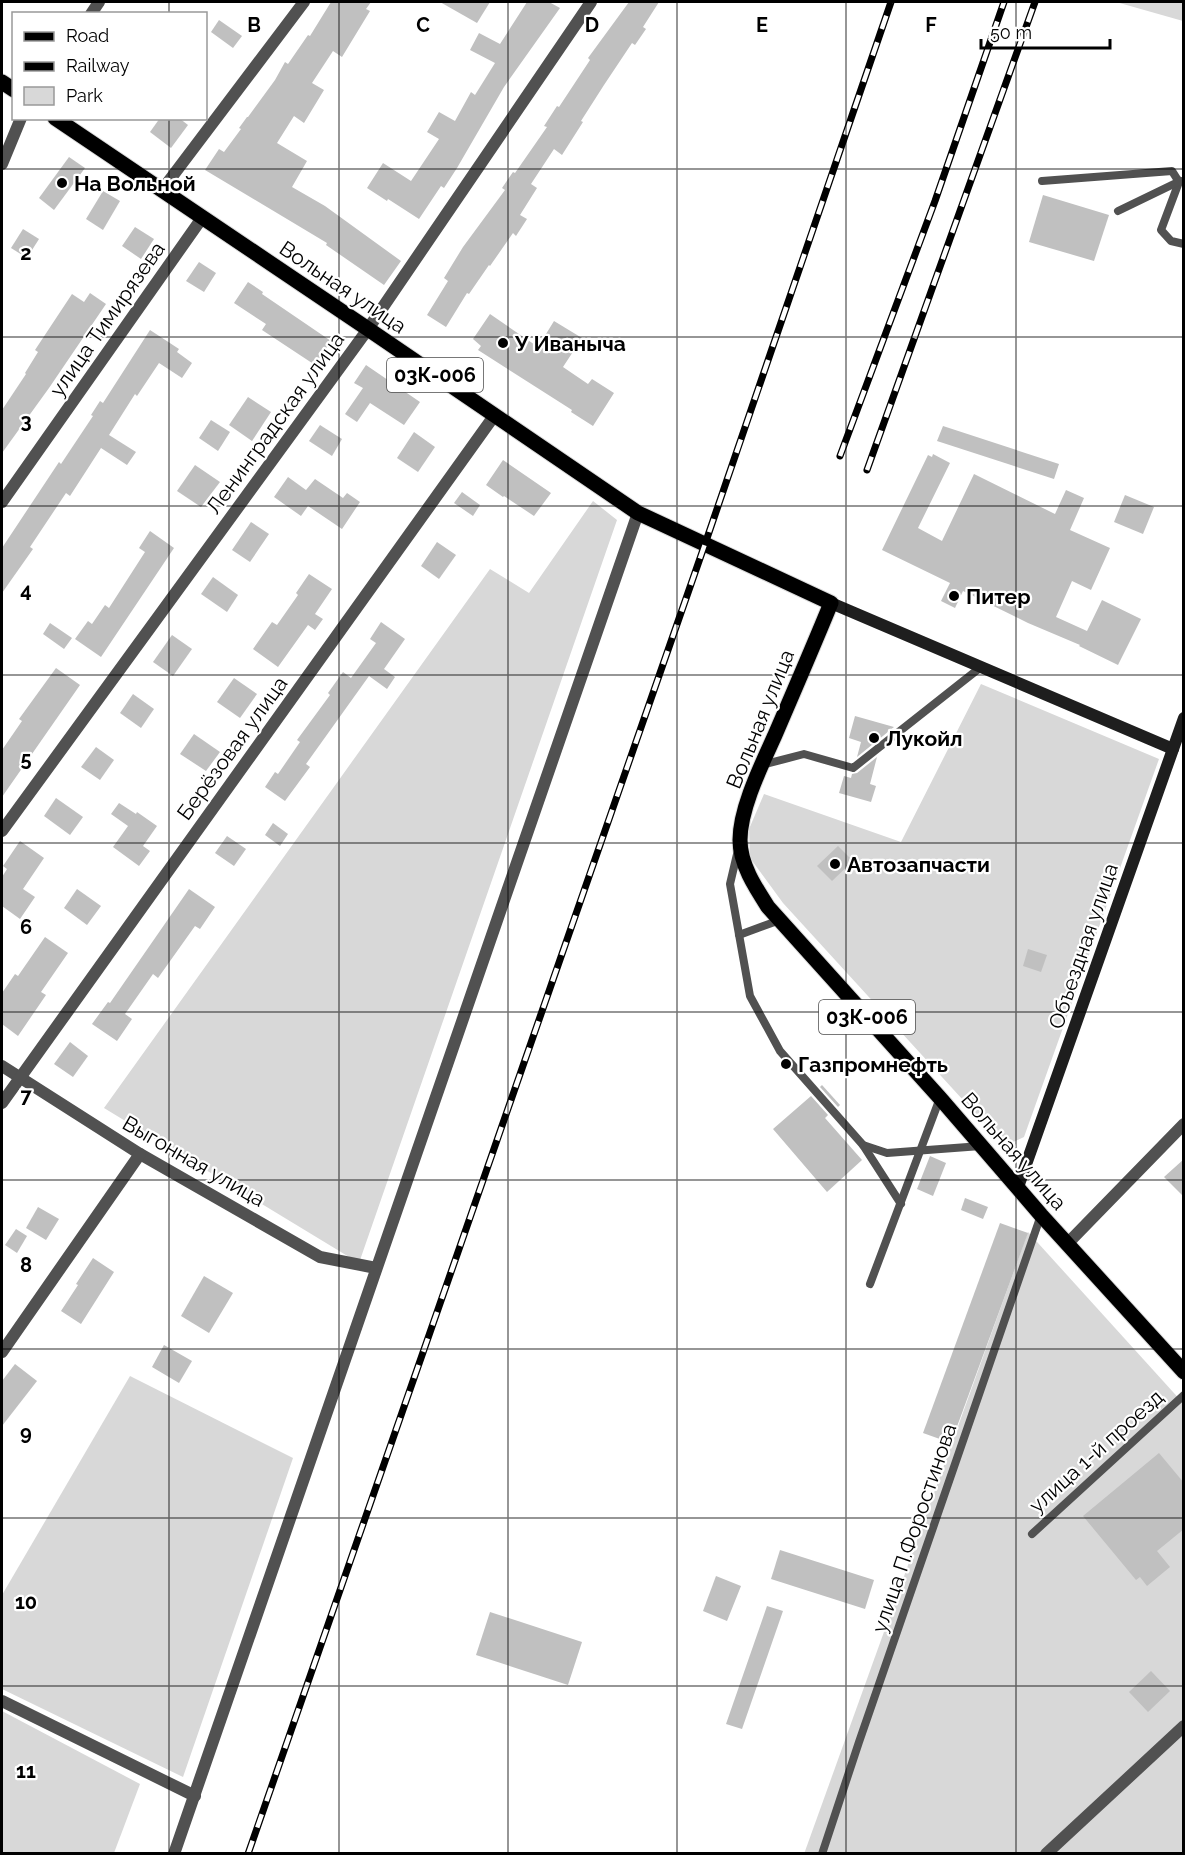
<svg xmlns="http://www.w3.org/2000/svg" width="1185" height="1855" viewBox="0 0 1185 1855" font-family="Raleway,sans-serif">
<style>
.green{fill:#d8d8d8}
.building{fill:#c0c0c0}
.lines{fill:none;stroke-linecap:round;stroke-linejoin:round}
.primary-casing{stroke:#dbdbdb;stroke-width:17}
.lane{stroke:#515151;stroke-width:8}
.street{stroke:#515151;stroke-width:12}
.secondary{stroke:#1e1e1e;stroke-width:12}
.primary{stroke:#000;stroke-width:15}
.rail-casing{stroke:#000;stroke-width:7}
.rail{stroke:#fff;stroke-width:4.5;stroke-dasharray:14;stroke-linecap:butt}
.grid{fill:none;stroke:#000;stroke-width:1.5;stroke-opacity:0.55}
.poi-dot{fill:#000;stroke:#fff;stroke-width:2}
.labels{text-anchor:middle;dominant-baseline:central;stroke-width:4.5;stroke-linejoin:round;paint-order:stroke}
.shield{fill:#fff;stroke:#4c4c4c;stroke-width:1.5}
.shield-label{font-size:20px;font-weight:bold;fill:#000}
.poi-label{font-size:21px;font-weight:bold;fill:#000;stroke:#fff;text-anchor:start}
.street-label{font-size:21px;fill:#000;stroke:#fff}
.grid-label{font-size:20px;text-anchor:middle;font-weight:bold;fill:#000;stroke:#fff;stroke-width:4.5;stroke-linejoin:round;paint-order:stroke}
</style>
<rect width="100%" height="100%" fill="#fff"/>
<g class="green">
<path d="M1116 2H1183V21Z"/>
<path d="M593 501 617 520 359 1263 104 1108 490 569 529 593Z"/>
<path d="M981 684 1159 759 1024 1137 1005 1146 783 903 750 858 749 829 764 794 901 842Z"/>
<path d="M1028 1232 1183 1403V1853L804 1854Z"/>
<path d="M130 1376 293 1458 183 1777 2 1689V1595Z"/>
<path d="M2 1711 140 1784 114 1853H2Z"/>
</g>
<g class="building">
<path d="M331 2H371L366 9 370 11 342 57 333 51 312 83 324 90 304 123 294 116 277 143 307 161 292 187 325 206 401 261 384 285 326 245 327 243 205 170 219 149 224 152 241 129 239 128 247 117H248L275 80 285 62 288 64 308 35 310 36Z"/>
<path d="M440 2H490L477 23Z"/>
<path d="M527 2H549L560 8 504 87 457 168 444 188 441 186 419 219 388 199 387 201 367 188 383 163 411 181 439 139 427 132 439 112 455 121 471 92 475 95 495 63 470 50 479 33 500 44Z"/>
<path d="M629 2H659L643 27 646 29 635 45 632 43 604 85 581 121 583 122 562 155 554 149 531 184 537 188 520 215 527 219 516 236 513 233 490 266 489 265 469 294 467 293 446 327 427 315 448 281 444 278 463 247 505 190 502 188 513 172 515 173 547 127 544 126 557 106 559 107 590 60 588 58Z"/>
<path d="M219 20 242 36 233 48 211 32Z"/>
<path d="M160 118H179L188 125 171 148 150 132Z"/>
<path d="M69 157 85 168 54 210 39 198Z"/>
<path d="M103 191 120 201 103 230 86 219Z"/>
<path d="M1043 195 1109 215 1094 261 1029 242Z"/>
<path d="M135 227 154 239 141 259 122 246Z"/>
<path d="M23 229 39 239 27 258 11 248Z"/>
<path d="M199 262 216 273 204 292 186 281Z"/>
<path d="M248 282 263 292 262 294 331 341 315 365 262 330 266 324 234 303Z"/>
<path d="M90 293 106 304 49 388 2 453V410L26 374 25 373 38 352 35 350 72 294 84 302Z"/>
<path d="M490 314 538 347 554 321 582 338 563 367 588 384 592 379 614 393 593 426 571 412 572 410 478 350 481 346 473 339Z"/>
<path d="M150 330 179 349 177 352 192 363 182 378 159 363 137 396 135 394 109 435 136 452 127 465 101 448 70 496 66 493 30 547 33 549 2 593V548L59 462 61 464 93 416 91 415 100 401 103 403Z"/>
<path d="M366 365 420 402 404 425 370 403 357 422 345 414 363 388 354 383Z"/>
<path d="M248 397 271 412 252 441 229 425Z"/>
<path d="M211 420 230 432 218 451 199 438Z"/>
<path d="M320 425 342 439 332 456 309 441Z"/>
<path d="M943 426 1059 464 1054 479 937 441Z"/>
<path d="M414 432 435 447 418 472 397 458Z"/>
<path d="M933 454 950 463 918 528 942 541 974 474 1055 514 1066 490 1084 498 1070 530 1110 548 1091 590 1072 581 1056 617 1087 631 1102 600 1141 619 1118 665 1079 646 1080 645 1028 623 963 591 955 608 941 601 950 583 882 550 928 455 932 457Z"/>
<path d="M503 460 551 493 534 516 504 496 503 497 486 485Z"/>
<path d="M195 465 220 482 201 507 177 491Z"/>
<path d="M288 477 306 490 315 479 343 498 347 493 360 502 342 529 308 506 301 516 274 497Z"/>
<path d="M462 492 480 505 473 516 454 503Z"/>
<path d="M1125 495 1154 507 1143 534 1114 522Z"/>
<path d="M251 522 269 534 250 562 232 550Z"/>
<path d="M150 531 174 548 101 657 75 639 88 621 92 624 105 605 109 608 145 552 139 548Z"/>
<path d="M437 542 456 555 439 579 421 566Z"/>
<path d="M309 574 332 589 315 614 323 619 315 630 308 625 278 667 253 649 272 622 277 625 298 595 296 593Z"/>
<path d="M213 577 238 595 227 612 201 594Z"/>
<path d="M381 622 405 639 384 669 395 677 387 689 369 676 306 764 310 767 285 801 265 787 275 772 278 774 300 742 297 740 330 695 328 693 343 672 351 678 376 643 370 639Z"/>
<path d="M50 623 72 638 64 649 43 634Z"/>
<path d="M172 635 192 649 173 676 153 662Z"/>
<path d="M56 668 80 685 2 797V750L22 721 19 719Z"/>
<path d="M234 678 257 694 240 718 217 702Z"/>
<path d="M133 694 154 709 141 728 120 713Z"/>
<path d="M855 716 894 727 857 757 861 742 849 738Z"/>
<path d="M194 734 220 752 206 771 180 754Z"/>
<path d="M96 747 114 760 100 780 81 767Z"/>
<path d="M877 757 870 784 876 786 871 802 839 793 844 776 851 778 852 774 857 773Z"/>
<path d="M56 798 83 817 70 835 44 816Z"/>
<path d="M119 803 136 814 137 812 157 826 143 846 150 851 139 866 113 847 128 826 111 814Z"/>
<path d="M273 823 288 834 280 846 265 835Z"/>
<path d="M227 836 246 849 234 866 215 853Z"/>
<path d="M20 841 44 858 23 889 35 897 20 919 2 906V877L7 869 3 866Z"/>
<path d="M838 846 853 861 832 881 817 866Z"/>
<path d="M77 889 101 906 87 925 64 908Z"/>
<path d="M189 889 215 907 200 929 195 926 158 978 153 974 125 1014 132 1019 117 1041 92 1024 108 1002 110 1003Z"/>
<path d="M45 937 68 953 41 992 46 995 18 1036 2 1024V993L15 974 18 976Z"/>
<path d="M1028 949 1047 955 1041 972 1023 966Z"/>
<path d="M70 1042 88 1056 73 1077 54 1064Z"/>
<path d="M822 1085 840 1105 838 1107 820 1087Z"/>
<path d="M811 1096 828 1115 825 1118 862 1160 827 1192 773 1129Z"/>
<path d="M930 1156 946 1163 933 1196 917 1189Z"/>
<path d="M1184 1159V1197L1164 1177Z"/>
<path d="M965 1198 988 1207 983 1219 961 1210Z"/>
<path d="M38 1207 59 1219 46 1240 26 1228Z"/>
<path d="M1000 1223 1028 1233 951 1443 923 1433Z"/>
<path d="M16 1229 27 1236 17 1253 5 1245Z"/>
<path d="M93 1258 114 1272 81 1324 61 1311 78 1285 76 1284Z"/>
<path d="M204 1276 233 1293 209 1333 181 1316Z"/>
<path d="M164 1345 192 1361 179 1383 152 1367Z"/>
<path d="M15 1364 37 1381 2 1426V1381Z"/>
<path d="M1159 1453 1184 1483V1529L1157 1551 1170 1567 1147 1586 1140 1577 1136 1580 1083 1516Z"/>
<path d="M780 1550 874 1580 865 1609 771 1579Z"/>
<path d="M716 1576 741 1586 727 1621 703 1611Z"/>
<path d="M767 1606 783 1611 742 1729 726 1724Z"/>
<path d="M490 1612 582 1642 568 1685 476 1655Z"/>
<path d="M1151 1671 1170 1691 1148 1712 1129 1692Z"/>
</g>
<g class="lines">
<g class="primary-casing">
<g id="primary">
<path d="M2 82 14 90"/>
<path d="M55 118 368 329 638 513 831 603C813 647 794 691 775 735 762 764 740 808 740 840 740 864 755 887 768 907L940 1098 1041 1215 1184 1372"/>
</g>
</g>
<g class="lane">
<path d="M1042 181 1172 171 1179 182 1161 230 1171 241 1184 244"/>
<path d="M1118 211 1180 181"/>
<path d="M762 765 804 754 853 768 981 667"/>
<path d="M738 850 730 884 750 996 780 1051 863 1145 887 1153 981 1146"/>
<path d="M739 935 780 920"/>
<path d="M863 1145 901 1204"/>
<path d="M870 1284 940 1098"/>
<path d="M1032 1534 1184 1395"/>
<path d="M822 1854 859 1742 1041 1215"/>
</g>
<g class="street">
<path d="M91 14 99 2"/>
<path d="M2 164 21 118"/>
<path d="M162 190 304 2"/>
<path d="M2 502 202 218"/>
<path d="M2 831 368 329 591 2"/>
<path d="M2 1066 140 1154 320 1257 376 1268"/>
<path d="M2 1103 494 416"/>
<path d="M1068 1243 1184 1124"/>
<path d="M2 1352 140 1154"/>
<path d="M2 1701 195 1796"/>
<path d="M174 1854 638 513"/>
<path d="M1046 1854 1184 1726"/>
</g>
<g class="secondary">
<path d="M831 603 1173 749"/>
<path d="M1018 1187 1184 718"/>
</g>
<use href="#primary" class="primary"/>
<g class="rail-casing">
<g id="rail">
<path d="M840 456 935 201 1004 2"/>
<path d="M867 470 1035 2"/>
<path d="M248 1854 705 544 891 2"/>
</g>
</g>
<use href="#rail" class="rail"/>
</g>
<path class="grid" d="M169 2V14M339 2V1854M508 2V1854M677 2V1854M846 2V1854M1016 2V1854M169 118V1854M2 169H1184M2 337H1184M2 506H1184M2 675H1184M2 843H1184M2 1012H1184M2 1180H1184M2 1349H1184M2 1518H1184M2 1686H1184"/>
<g class="poi-dot">
<circle cx="62" cy="183" r="6"/>
<circle cx="503" cy="343" r="6"/>
<circle cx="954" cy="596" r="6"/>
<circle cx="874" cy="738" r="6"/>
<circle cx="835" cy="864" r="6"/>
<circle cx="786" cy="1064" r="6"/>
</g>
<g class="labels">
<g class="shield">
<rect x="387" y="358" width="96" height="34" rx="4.5"/>
<rect x="819" y="1000" width="96" height="34" rx="4.5"/>
</g>
<g class="shield-label">
<text x="435" y="375">03К-006</text>
<text x="867" y="1017">03К-006</text>
</g>
<g class="poi-label">
<text x="74" y="183">На Вольной</text>
<text x="515" y="343">У Иваныча</text>
<text x="966" y="596">Питер</text>
<text x="886" y="738">Лукойл</text>
<text x="847" y="864">Автозапчасти</text>
<text x="798" y="1064">Газпромнефть</text>
</g>
<g class="street-label">
<text transform="translate(343 287) rotate(34)">Вольная улица</text>
<text transform="translate(107 319) rotate(-55)">улица Тимирязева</text>
<text transform="translate(275 423) rotate(-54)">Ленинградская улица</text>
<text transform="translate(760 719) rotate(-68)">Вольная улица</text>
<text transform="translate(232 748) rotate(-54)">Берёзовая улица</text>
<text transform="translate(1083 946) rotate(-71)">Объездная улица</text>
<text transform="translate(1014 1151) rotate(49)">Вольная улица</text>
<text transform="translate(194 1161) rotate(30)">Выгонная улица</text>
<text transform="translate(1096 1451) rotate(-42)">улица 1-й проезд</text>
<text transform="translate(914 1528) rotate(-71)">улица П.Форостинова</text>
</g>
</g>
<g class="grid-label">
<text x="254" y="32">B</text>
<text x="423" y="32">C</text>
<text x="592" y="32">D</text>
<text x="762" y="32">E</text>
<text x="931" y="32">F</text>
<text x="26" y="260">2</text>
<text x="26" y="428">3</text>
<text x="26" y="597">4</text>
<text x="26" y="766">5</text>
<text x="26" y="934">6</text>
<text x="26" y="1103">7</text>
<text x="26" y="1272">8</text>
<text x="26" y="1440">9</text>
<text x="26" y="1609">10</text>
<text x="26" y="1778">11</text>
</g>
<rect width="1185" height="1855" fill="none" stroke="#000000" stroke-width="6"/>
<rect x="12" y="12" width="195" height="108" fill="#ffffff" stroke="#999999" stroke-width="1.5"/>
<rect x="24" y="32" width="30" height="9" fill="#000000" stroke="#999999" stroke-width="1.5"/>
<text x="66" y="42" font-size="18" fill="#000000">Road</text>
<rect x="24" y="62" width="30" height="9" fill="#000000" stroke="#999999" stroke-width="1.5"/>
<text x="66" y="72" font-size="18" fill="#000000">Railway</text>
<rect x="24" y="87" width="30" height="18" fill="#d8d8d8" stroke="#999999" stroke-width="1.5"/>
<text x="66" y="102" font-size="18" fill="#000000">Park</text>
<path d="M981 39v9h129v-9" fill="none" stroke="#000000" stroke-width="3"/>
<text x="990" y="39" font-size="18" fill="#000000" stroke="#ffffff" stroke-width="4.5" paint-order="stroke">50 m</text>
</svg>
